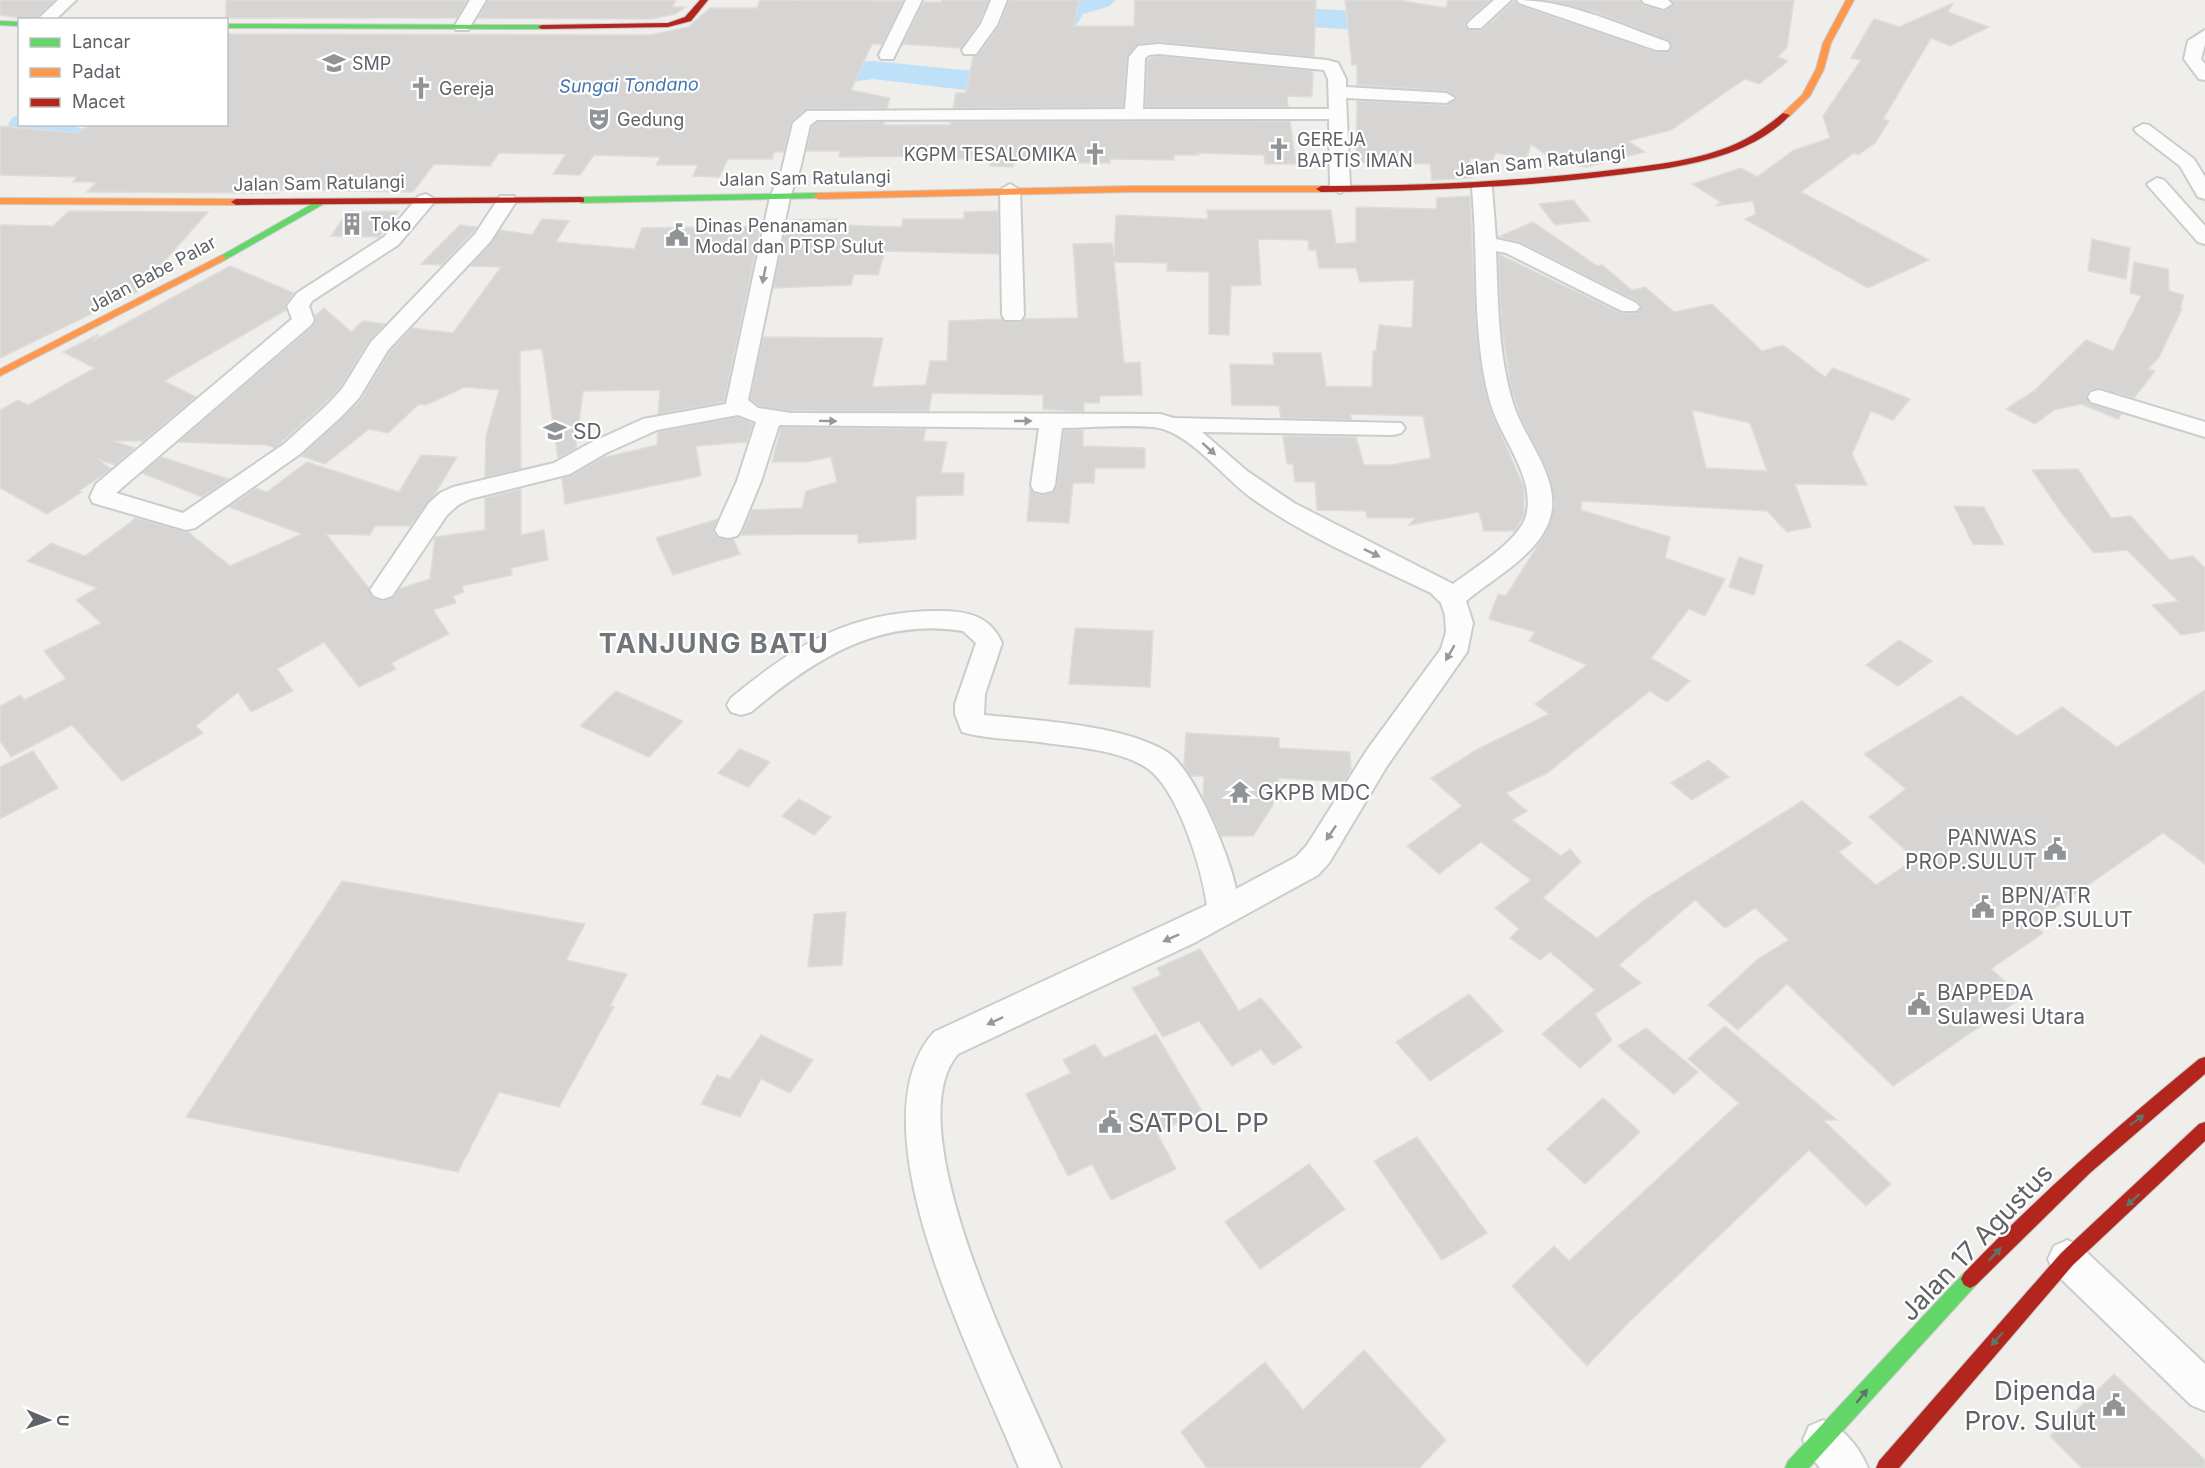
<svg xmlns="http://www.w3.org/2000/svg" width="2205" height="1468" viewBox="0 0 2205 1468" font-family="Inter,sans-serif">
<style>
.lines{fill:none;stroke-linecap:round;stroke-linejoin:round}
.river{fill:#bfe0f9;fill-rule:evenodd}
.building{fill:#d6d5d3;stroke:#deddd9;stroke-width:1.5;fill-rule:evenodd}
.street-casing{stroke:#cbcccc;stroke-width:4}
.fast-casing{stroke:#cacacb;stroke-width:2}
.slow-casing{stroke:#cacacb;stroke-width:2}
.jam-casing{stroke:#cacacb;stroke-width:2}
.street{fill:#fdfcfc;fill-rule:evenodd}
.fast{fill:#63d668;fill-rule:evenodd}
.slow{fill:#ff974d;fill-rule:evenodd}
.jam{fill:#b3261e;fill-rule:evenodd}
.oneway{fill:#96999c}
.oneway2{fill:#607468}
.labels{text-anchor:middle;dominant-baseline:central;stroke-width:4.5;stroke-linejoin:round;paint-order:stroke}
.far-poi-label{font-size:18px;fill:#5f6368;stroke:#fff;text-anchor:start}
.far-water-label{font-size:18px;font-style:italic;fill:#4174aa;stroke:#fff}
.far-street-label{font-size:18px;fill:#5f6368;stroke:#fff}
.poi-label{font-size:21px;fill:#5f6368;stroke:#fff;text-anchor:start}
.near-poi-label{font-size:26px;fill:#5f6368;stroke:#fff;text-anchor:start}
.near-street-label{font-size:26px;fill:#5f6368;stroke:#fff}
.district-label{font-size:27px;font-weight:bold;letter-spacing:1.5px;fill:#70757a;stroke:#fff}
</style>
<rect width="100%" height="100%" fill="#efeeea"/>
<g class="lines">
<g class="river">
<path d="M1068 0H1115L1110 6 1083 14 1075 27 1058 42 1042 71 1020 87 973 91 873 79 789 90 778 87 773 80 778 73 789 70 873 61 973 71H1001L1018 59 1034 31 1053 15 1062 2Z"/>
<path d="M1244 7C1279 9 1414 6 1432 32L1428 38 1417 41 1389 32 1233 22 1229 16 1233 10Z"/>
<path d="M20 115V124H62L126 138 131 145 126 152C90 161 47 141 13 131L8 124 13 117Z"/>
</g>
</g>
<g class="building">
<path d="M0 0H55L34 20 0 15Z"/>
<path d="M226 0H467L457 18H226Z"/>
<path d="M488 0H676L672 7H686L675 14 651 19 478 18Z"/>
<path d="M760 0 903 1 882 44H872L851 90 890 98 887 108 806 109 791 122 784 152H774L772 159H728L719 177 693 176 698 165H656L660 157 594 155 580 175 553 174 566 154 499 153 490 166 434 164 413 192 301 190H281L278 193 87 192 97 182H73L77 177 0 175V126L76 133 93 124H226V34L651 35 688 27 710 8H757Z"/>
<path d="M942 0H989L979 23 961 48 903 44 924 2H941Z"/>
<path d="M1009 0H1079L1074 26H1134L1135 0H1316L1314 57 1159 42 1138 44 1127 57 1123 107 953 108 956 93H966L973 56 978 55 999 26Z"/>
<path d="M1345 0H1398L1446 8 1448 0H1491L1467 21 1465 26 1469 30H1483L1515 0 1518 5 1656 52 1670 51V41L1595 12 1544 0H1640L1643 5 1663 11 1673 6 1671 0H1794L1787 47 1778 57 1788 61 1759 84 1745 79 1671 130 1628 141 1645 152 1586 167 1556 162 1531 144 1527 158 1496 153 1492 162 1470 158 1472 178 1437 180H1432L1430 164 1356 162 1357 101 1446 105 1457 97 1446 91 1357 85V65H1352Z"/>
<path d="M1953 3 1948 12 1989 27 1950 46 1931 38 1883 119 1889 121 1875 143 1858 155 1854 153 1801 192 1929 260 1868 288 1745 219 1756 214 1753 201 1716 206 1721 202 1692 184 1741 168 1757 177 1794 150 1830 138 1823 116 1861 60 1851 58 1874 19 1899 27Z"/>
<path d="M1159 56 1313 71 1312 97 1287 96 1288 107H1145L1147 59Z"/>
<path d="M1290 121 1296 164H1265L1264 155 1198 153 1199 155H1174V160L1110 159V163H1078L1079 155 1036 153 1034 161 1015 160 1013 167 990 166 992 159H956V156L839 157 840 151H806L812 126 818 122H884L883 125H950L951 122Z"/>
<path d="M1470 196 1476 325 1483 379 1489 406 1524 488V515L1515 531H1484L1479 512 1409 525 1415 518H1367L1366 511 1317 510 1315 482H1295L1293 464H1287L1283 436 1356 437 1364 465H1391L1431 458 1423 416 1350 414 1352 420 1281 418 1279 406 1232 405 1230 364 1274 365 1273 353H1321L1326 386 1372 387 1373 351H1376L1379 325 1412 328 1414 280 1360 282 1356 268H1319L1316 250H1309L1308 240 1258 239 1261 285 1231 286 1229 335 1209 334V272L1167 271V263L1114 262 1124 363 1140 362 1142 395 1100 396 1099 403H1084V412L1043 409V395L932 393 929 411H791L759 406 750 399 763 337 883 338 872 387 926 385 930 361H947L949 321 1002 319 1005 322H1021L1024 319 1078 318 1073 244 1112 243 1114 256 1116 215 1208 219 1207 210H1331L1336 244 1356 242V207L1437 209 1436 198Z"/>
<path d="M1573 200 1590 221 1555 225 1539 204Z"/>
<path d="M69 211 208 212 137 292 0 358V225L53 226Z"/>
<path d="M399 211 379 237 331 236 347 212Z"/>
<path d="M998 211 999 254 885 251 878 275 854 274 851 285 773 288 786 226H790L791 220 837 219 836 225 902 227 903 219H964V212Z"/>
<path d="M542 219 569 221 556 242 634 249 642 228 761 226 724 402 658 414 660 390 583 391 576 448 558 458 542 349 520 351 521 469 485 477 486 436 499 390 465 387 426 405 419 404 388 433 369 429 325 464 301 456 361 400 390 351 412 328 453 333 501 267 470 266 500 230 532 235Z"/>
<path d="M1533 222 1597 266 1602 265 1632 290 1645 287 1674 312 1712 304 1762 351 1783 345 1825 377 1833 368 1910 399 1893 420 1871 411 1852 454 1867 485 1795 484 1811 527 1787 532 1767 511 1582 501 1581 510 1670 537 1665 558 1725 579 1705 616 1689 609 1651 658 1690 681 1667 702 1650 691 1547 773 1506 793 1527 811 1512 820 1561 856 1570 849 1581 862 1543 898 1597 938 1644 900 1802 801 1852 843 1839 852 1876 885 1915 859 1869 817 1906 789 1864 754 1961 696 2017 736 2062 707 2117 747 2205 690V864L2163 833 2032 924 2043 933 1991 969 2023 997 1893 1086 1787 984 1738 1030 1708 1005 1758 959 1789 940 1755 908 1725 928 1695 900 1619 965 1641 983 1595 1014 1612 1040 1580 1068 1542 1034 1595 990 1550 952 1540 960 1510 938 1519 929 1495 908 1531 880 1481 842 1439 874 1407 846 1462 806 1431 778 1478 749 1549 714 1535 704 1587 665 1529 641 1535 632 1489 619 1498 594 1506 596 1546 532 1555 503 1549 474 1521 418 1511 387 1502 329 1498 254 1621 313H1636L1642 307 1637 301 1520 242 1498 237ZM1692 410 1750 423 1767 471 1706 468Z"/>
<path d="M460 225 477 227 442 265 421 264Z"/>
<path d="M2092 239 2130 248 2126 279 2088 271Z"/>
<path d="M2134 262 2168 269 2169 291 2184 295 2180 309H2182L2159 357 2148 369 2155 371 2134 398 2100 388 2090 390 2086 396 2090 404 2122 414 2118 419 2081 404 2054 410 2035 424 2006 409 2035 390 2086 340 2113 351 2141 296 2130 293Z"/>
<path d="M230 266 294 293 285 305 286 310 164 381 196 397 143 441H112L135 448 115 465 98 459 111 469 79 491 82 492 47 514 0 488V410L18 400 28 405 95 368 63 352 99 334 93 341Z"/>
<path d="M324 308 351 332 363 321 385 324 369 341 340 388 324 404 275 448 267 445 178 442 312 327 315 316Z"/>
<path d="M738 417 753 423 747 442 696 446 701 476 565 504 562 478 571 476 602 458 657 445 658 432Z"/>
<path d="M781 427 926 429 923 441 947 442 941 473H964L963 495 916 496V539L858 543V534L741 535 752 510 802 508 806 491 837 482 831 457 805 462H772Z"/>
<path d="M1064 430H1083V446L1145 448V468H1095L1094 483H1073L1069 523 1027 521 1030 489 1034 493 1043 495 1052 493 1057 486Z"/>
<path d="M421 455 457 457 435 494 410 526H375L370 535 326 534 369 588 372 597 384 601 394 597 399 589 430 579 435 537 485 530V498L521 489V535L544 530 548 560 511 568 512 575 462 586 464 592 453 596 456 603 433 610 449 634 391 663 396 669 359 687 324 642 277 669 293 691 251 712 238 692 196 726 203 733 122 781 72 725 11 757 0 741V706L21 695 24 700 66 679 44 651 101 623 76 600 97 588 27 561 51 543 85 556 136 518 188 532 230 566 302 534 229 507 256 488 267 492 307 462 399 492Z"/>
<path d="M161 457 229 479 202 497 142 473Z"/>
<path d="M2078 469 2111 518 2131 516 2170 560 2193 556 2205 568V631L2181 635 2152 605 2178 601 2127 550 2094 553 2063 515 2032 470Z"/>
<path d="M1954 506 1984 507 2004 545 1973 544Z"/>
<path d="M718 519 713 531 719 538 733 539 740 554 673 575 656 538Z"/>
<path d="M1739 557 1763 565 1754 595 1729 587Z"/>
<path d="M1075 628 1153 631 1150 687 1069 684Z"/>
<path d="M1899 640 1932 661 1898 686 1866 665Z"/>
<path d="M616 691 683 721 649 757 580 726Z"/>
<path d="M1186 733 1279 738V748L1350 752 1351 770 1344 782 1279 778 1273 805 1253 836H1221L1203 797 1204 776H1191L1184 766Z"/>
<path d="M740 749 770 762 748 787 718 773Z"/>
<path d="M33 751 58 788 0 819V767Z"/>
<path d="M1708 760 1729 777 1692 800 1671 783Z"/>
<path d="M799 799 831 817 814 835 782 816Z"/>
<path d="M342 881 585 924 566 960 627 974 610 1006 614 1007 559 1107 499 1092 458 1172 186 1117Z"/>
<path d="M846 912 842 965 808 967 814 914Z"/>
<path d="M1200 949 1239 1011 1261 998 1302 1047 1273 1065 1261 1049 1232 1066 1199 1021 1163 1037 1132 988 1161 975 1157 968Z"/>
<path d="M1469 994 1503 1031 1430 1081 1396 1042Z"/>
<path d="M1725 1026 1837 1120H1823L1891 1184 1866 1206 1809 1150 1630 1321 1587 1366 1512 1286 1554 1246 1569 1261 1739 1103 1688 1059Z"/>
<path d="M1646 1028 1698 1072 1674 1094 1618 1046Z"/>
<path d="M1156 1034 1202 1111 1157 1133 1176 1169 1111 1200 1092 1164 1068 1176 1026 1094 1071 1073 1063 1060 1095 1044 1104 1058Z"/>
<path d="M761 1035 813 1060 790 1093 761 1079 740 1117 701 1104 717 1075 730 1079Z"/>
<path d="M1603 1098 1640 1132 1585 1184 1547 1149Z"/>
<path d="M1417 1137 1487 1233 1442 1260 1374 1161Z"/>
<path d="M1309 1164 1345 1209 1260 1269 1225 1222Z"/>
<path d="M1364 1350 1446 1440 1419 1468H1207L1181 1432 1265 1362 1303 1410Z"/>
<path d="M2114 1374 2205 1460V1468H2082L2050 1436Z"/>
</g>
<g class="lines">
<g class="street-casing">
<g id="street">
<path d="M58 0H76L55 20H37Z"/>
<path d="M470 0H486L468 30H456L454 27Z"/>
<path d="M906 0H922L893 59H881L879 55Z"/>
<path d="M991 0H1007L997 25 976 54H964L962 50 981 24Z"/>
<path d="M1494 0H1511L1481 28H1469L1467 25 1469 22Z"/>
<path d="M1517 0C1569 0 1620 25 1668 42L1670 46 1668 50H1656L1519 3Z"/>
<path d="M1642 0H1668L1672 4 1664 9 1644 3Z"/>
<path d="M2205 30V44L2201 59 2205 64V80L2199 79 2184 59 2188 41Z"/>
<path d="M1159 44 1327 60 1338 63 1346 79V87L1446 93 1455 98 1446 103 1346 98 1350 187 1340 193 1330 187 1329 119 817 120 810 125 800 169 790 197 748 400 758 408 791 413 1160 414 1174 418 1401 423 1405 428 1401 433 1393 435 1202 432 1247 471 1294 503 1453 584C1473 569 1519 541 1526 516 1536 478 1502 440 1491 405 1471 335 1479 260 1472 188L1475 184H1489L1492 188 1496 239 1519 244 1636 303 1640 307 1636 311H1622L1506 253 1496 251C1498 303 1498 356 1514 406 1525 440 1562 480 1550 518 1539 555 1494 577 1466 601L1473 623 1467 652 1387 766 1329 863 1318 875 1194 943 958 1054C893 1129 1027 1386 1061 1468H1019C980 1368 849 1127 934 1032L1207 905C1202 869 1178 789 1147 768 1118 749 1073 747 1039 742 1014 739 986 739 962 732L955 714V704L976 643 963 631C878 617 813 660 751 712L741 715 731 712 727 705 731 698C796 644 851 611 938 611 966 611 990 615 1002 643L985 694 984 715C1034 720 1124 725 1167 752 1194 769 1230 857 1236 889L1296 857 1307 845 1367 750 1441 649 1446 632 1445 615 1441 603 1431 593C1371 564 1308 538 1253 499 1225 479 1195 439 1163 429 1144 423 1084 428 1062 428L1055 485 1052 491 1043 493 1034 491 1031 485 1039 428 779 425 761 481 741 530 737 536 728 538 719 536 715 530 737 481 756 422 738 415 657 430 606 453 570 474 470 499 458 505 447 515 392 596 383 599 374 596 370 590 429 503 440 493 453 487 554 463 590 443 643 419 726 404 770 197 782 169 793 123 807 111 1125 109 1129 57 1138 46ZM1159 54 1324 70 1328 79 1329 109H1143L1145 58 1149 55Z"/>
<path d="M2143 124 2149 125 2194 159 2205 177V199L2198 197 2180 166 2137 133 2134 129Z"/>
<path d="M2157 178 2164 180 2205 226V244L2198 242 2150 188 2147 184Z"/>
<path d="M1010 184 1020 190 1024 315 1021 320H1005L1002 315 1000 190Z"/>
<path d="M426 194 436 200 398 245 312 301 309 306 314 320 311 325 116 493 183 513 284 444 326 406 342 389 371 342 475 234 500 196H514L517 200 490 242 388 350 359 398 342 416 300 454 195 528 186 530 93 503 90 497 96 484 292 319 287 306 297 293 384 237 419 196Z"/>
<path d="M2099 390 2205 422V437L2091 402 2088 397 2091 392Z"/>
<path d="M2067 1240 2080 1246 2205 1364V1411L2191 1405 2054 1272 2048 1259 2054 1246Z"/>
<path d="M1823 1420C1844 1428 1859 1447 1868 1468H1820L1809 1454 1803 1440 1809 1426Z"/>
</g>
</g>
<g class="fast-casing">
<g id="fast">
<path d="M0 21 20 22V26L0 25Z"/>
<path d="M226 24 542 25 546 27 542 29 226 28Z"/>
<path d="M818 193 821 194V198L581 203 576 200 581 197Z"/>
<path d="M319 200 324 203 322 205 225 260 217 258Z"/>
<path d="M1970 1270 1976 1273 1979 1279 1976 1285 1809 1468H1785L1788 1461 1942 1296 1964 1273Z"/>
</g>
</g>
<g class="slow-casing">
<g id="slow">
<path d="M1846 0H1854L1831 43 1824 69 1810 96 1789 117H1783V113L1802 95 1816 69 1823 43Z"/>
<path d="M1131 186H1321L1326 189 1321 192H1131L818 199 813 196 818 193Z"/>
<path d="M0 198 236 199 241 202 236 205 0 204Z"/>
<path d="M222 255 225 256V260L0 376V369Z"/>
</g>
</g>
<g class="jam-casing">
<g id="jam">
<path d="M700 0H708L691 21 668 27 542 29 538 27 542 25 668 23 685 17Z"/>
<path d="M1783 113 1790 115C1774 133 1751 145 1729 153 1690 167 1648 171 1608 176 1512 188 1417 191 1321 192L1316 189 1321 186C1416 186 1510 182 1604 171 1643 166 1683 163 1720 150 1744 142 1764 129 1783 113Z"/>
<path d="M581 197 584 198V202L236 205 231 202 236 199Z"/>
<path d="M2205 1057V1074L2090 1173 1976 1285 1970 1288 1964 1285 1961 1279 1964 1273C2038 1196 2117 1126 2199 1059Z"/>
<path d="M2205 1122V1141L2073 1265 1899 1468H1876L1879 1461 2061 1253 2199 1124Z"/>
</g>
</g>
<use href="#street" class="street"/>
<use href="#fast" class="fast"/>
<use href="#slow" class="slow"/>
<use href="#jam" class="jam"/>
</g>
<defs><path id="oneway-solid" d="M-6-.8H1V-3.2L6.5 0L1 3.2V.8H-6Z" transform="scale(1.5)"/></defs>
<g class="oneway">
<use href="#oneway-solid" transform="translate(764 275) rotate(101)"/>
<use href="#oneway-solid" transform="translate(828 421) rotate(1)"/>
<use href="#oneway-solid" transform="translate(1023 421)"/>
<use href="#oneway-solid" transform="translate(1209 449) rotate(42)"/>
<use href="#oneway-solid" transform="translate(1372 553) rotate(26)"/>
<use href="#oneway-solid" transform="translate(1450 653) rotate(120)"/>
<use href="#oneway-solid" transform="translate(1331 833) rotate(124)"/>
<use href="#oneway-solid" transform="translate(1171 938) rotate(156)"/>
<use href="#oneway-solid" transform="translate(995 1021) rotate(155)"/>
</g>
<g class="oneway2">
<use href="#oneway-solid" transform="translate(2137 1120) rotate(-37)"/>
<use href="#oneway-solid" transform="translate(2133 1200) rotate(138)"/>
<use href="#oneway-solid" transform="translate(1995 1254) rotate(-47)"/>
<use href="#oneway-solid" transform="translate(1997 1339) rotate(131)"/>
<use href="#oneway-solid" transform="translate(1862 1396) rotate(-51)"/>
</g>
<defs>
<g id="school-bare" transform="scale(1.8)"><path d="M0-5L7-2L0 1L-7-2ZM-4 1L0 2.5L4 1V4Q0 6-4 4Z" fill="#919496" stroke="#fff" stroke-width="2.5" paint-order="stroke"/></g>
<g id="church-bare" transform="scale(1.8)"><path d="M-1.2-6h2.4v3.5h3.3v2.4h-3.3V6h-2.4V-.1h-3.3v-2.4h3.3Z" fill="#919496" stroke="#fff" stroke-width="2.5" paint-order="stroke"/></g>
<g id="theatre-bare" transform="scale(1.8)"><path d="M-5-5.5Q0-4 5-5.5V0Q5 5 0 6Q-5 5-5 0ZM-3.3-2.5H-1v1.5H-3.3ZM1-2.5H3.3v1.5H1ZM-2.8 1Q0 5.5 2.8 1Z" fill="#919496" stroke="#fff" stroke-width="2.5" paint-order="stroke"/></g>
<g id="building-bare" transform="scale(1.8)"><path d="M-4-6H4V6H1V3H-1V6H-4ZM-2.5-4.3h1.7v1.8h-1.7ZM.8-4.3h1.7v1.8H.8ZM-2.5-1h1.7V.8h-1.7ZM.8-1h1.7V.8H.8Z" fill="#919496" stroke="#fff" stroke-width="2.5" paint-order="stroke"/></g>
<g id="civic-bare" transform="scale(1.8)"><path d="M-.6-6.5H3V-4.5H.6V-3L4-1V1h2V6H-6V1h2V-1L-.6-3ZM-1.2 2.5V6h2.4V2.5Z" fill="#919496" stroke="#fff" stroke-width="2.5" paint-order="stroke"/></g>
<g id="temple-bare" transform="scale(1.8)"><path d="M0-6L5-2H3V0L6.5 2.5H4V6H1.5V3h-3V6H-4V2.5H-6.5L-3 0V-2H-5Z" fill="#919496" stroke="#fff" stroke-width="2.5" paint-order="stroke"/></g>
</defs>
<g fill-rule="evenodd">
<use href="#school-bare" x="334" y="63"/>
<use href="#church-bare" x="421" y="88"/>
<use href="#theatre-bare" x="599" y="119"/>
<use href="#church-bare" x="1279" y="149"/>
<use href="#church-bare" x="1095" y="154"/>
<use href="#building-bare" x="352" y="224"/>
<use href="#civic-bare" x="677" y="235"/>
<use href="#school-bare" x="555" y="431"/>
<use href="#temple-bare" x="1240" y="792"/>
<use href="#civic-bare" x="2055" y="849"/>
<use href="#civic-bare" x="1983" y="907"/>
<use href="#civic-bare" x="1919" y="1004"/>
<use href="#civic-bare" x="1110" y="1122"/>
<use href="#civic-bare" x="2114" y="1405"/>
</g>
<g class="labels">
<g class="far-poi-label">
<text x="352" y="63">SMP</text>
<text x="439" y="88">Gereja</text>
<text x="617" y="119">Gedung</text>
<text x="1297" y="139">GEREJA<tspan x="1297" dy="21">BAPTIS IMAN</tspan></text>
<text x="1077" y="154" text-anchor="end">KGPM TESALOMIKA</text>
<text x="370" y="224">Toko</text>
<text x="695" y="225">Dinas Penanaman<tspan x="695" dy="21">Modal dan PTSP Sulut</tspan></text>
</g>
<g class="far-water-label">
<text transform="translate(629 85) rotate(-1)">Sungai Tondano</text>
</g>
<g class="far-street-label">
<text transform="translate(1540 161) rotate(-6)">Jalan Sam Ratulangi</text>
<text transform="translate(805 178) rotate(-1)">Jalan Sam Ratulangi</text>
<text transform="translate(319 183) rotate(-1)">Jalan Sam Ratulangi</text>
<text transform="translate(152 274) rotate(-28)">Jalan Babe Palar</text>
</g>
<g class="poi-label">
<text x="573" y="431">SD</text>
<text x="1258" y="792">GKPB MDC</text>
<text x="2037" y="837" text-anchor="end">PANWAS<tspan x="2037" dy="24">PROP.SULUT</tspan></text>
<text x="2001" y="895">BPN/ATR<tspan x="2001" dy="24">PROP.SULUT</tspan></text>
<text x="1937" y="992">BAPPEDA<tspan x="1937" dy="24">Sulawesi Utara</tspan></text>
</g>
<g class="near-poi-label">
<text x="1128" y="1122">SATPOL PP</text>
<text x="2096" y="1390" text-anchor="end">Dipenda<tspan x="2096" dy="30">Prov. Sulut</tspan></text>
</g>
<g class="near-street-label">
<text transform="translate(1976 1242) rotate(-46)">Jalan 17 Agustus</text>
</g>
<g class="district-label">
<text x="714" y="643">TANJUNG BATU</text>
</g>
</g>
<rect x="18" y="18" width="210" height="108" fill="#ffffff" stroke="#bfc1c3" stroke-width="1.5"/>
<rect x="30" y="38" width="30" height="9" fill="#63d668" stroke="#bfc1c3" stroke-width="1.5"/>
<text x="72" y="48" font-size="18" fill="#5f6368">Lancar</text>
<rect x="30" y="68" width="30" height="9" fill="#ff974d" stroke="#bfc1c3" stroke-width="1.5"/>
<text x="72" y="78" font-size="18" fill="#5f6368">Padat</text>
<rect x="30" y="98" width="30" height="9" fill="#b3261e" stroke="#bfc1c3" stroke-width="1.5"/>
<text x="72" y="108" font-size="18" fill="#5f6368">Macet</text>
<g transform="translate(48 1420) rotate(92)" stroke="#ffffff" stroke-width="4.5" paint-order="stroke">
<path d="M0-4.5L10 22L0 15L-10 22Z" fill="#5f6368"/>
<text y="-9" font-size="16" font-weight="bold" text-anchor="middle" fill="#5f6368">U</text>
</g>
</svg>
